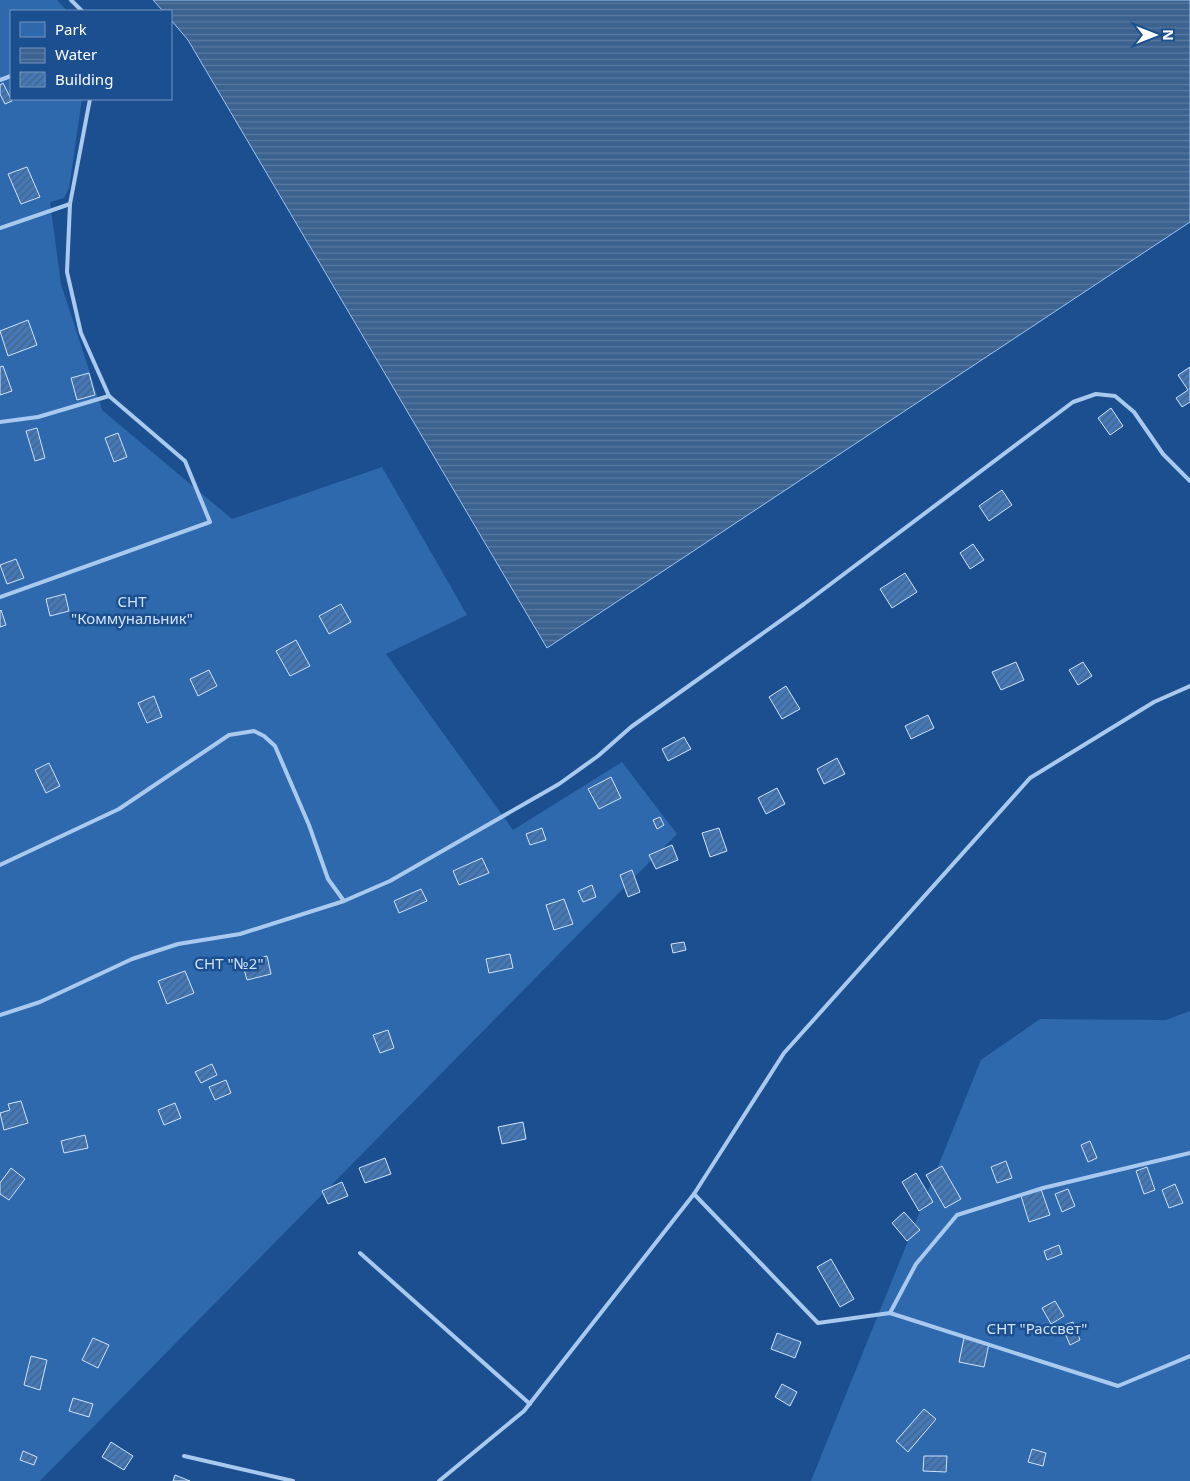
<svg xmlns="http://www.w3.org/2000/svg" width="1190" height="1481" viewBox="0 0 1190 1481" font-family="'Noto Sans',sans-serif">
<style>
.green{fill:#2e69ad}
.water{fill:url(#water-rules);stroke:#9cc4f0}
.building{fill:url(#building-hatch);stroke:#cfe3fa}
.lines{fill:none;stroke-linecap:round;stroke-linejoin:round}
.service{stroke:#a9c9ee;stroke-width:4}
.labels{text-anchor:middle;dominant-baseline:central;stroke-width:5;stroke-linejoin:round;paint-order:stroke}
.park-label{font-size:15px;fill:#cfe3fa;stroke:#1b4f8f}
</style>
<defs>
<pattern id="water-rules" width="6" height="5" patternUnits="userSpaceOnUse" patternTransform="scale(1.25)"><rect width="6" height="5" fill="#3c6290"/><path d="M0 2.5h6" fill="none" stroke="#597aa1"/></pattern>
<pattern id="building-hatch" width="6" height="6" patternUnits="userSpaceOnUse" patternTransform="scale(1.25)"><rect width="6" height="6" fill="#4478b7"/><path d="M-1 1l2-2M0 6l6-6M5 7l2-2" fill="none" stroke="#486282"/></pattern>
</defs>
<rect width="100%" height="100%" fill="#1b4f8f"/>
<g class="green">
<path d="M0 0H57L67 11H11V99H82L69 188 64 198 50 202 61 284 102 410 232 519 382 467 467 615 386 654 513 830 622 762 677 834 40 1481H0Z"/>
<path d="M1190 1011V1481H811L981 1060 1040 1019 1166 1020Z"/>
</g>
<path class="water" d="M153 0H1190V222L547 648 188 40 171 20V11H163Z"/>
<g class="building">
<path d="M3 83 12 101 5 104 0 94V85Z"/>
<path d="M27 167 40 197 21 204 8 174Z"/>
<path d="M28 320 37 345 8 356 0 331Z"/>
<path d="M3 366 12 391 0 395V367Z"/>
<path d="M1190 367V402L1182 407 1176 398 1188 390 1178 375Z"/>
<path d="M89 373 95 395 77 400 71 378Z"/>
<path d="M1111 408 1123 426 1110 435 1098 418Z"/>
<path d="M37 428 45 458 35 461 26 431Z"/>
<path d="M118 433 127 457 114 462 105 438Z"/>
<path d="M1002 490 1012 505 989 521 979 506Z"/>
<path d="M973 544 984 560 970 569 960 553Z"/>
<path d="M16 559 24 578 7 584 0 565Z"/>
<path d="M905 573 917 592 892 608 880 589Z"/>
<path d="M65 594 69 611 50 616 46 599Z"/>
<path d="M341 604 351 622 329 634 319 616Z"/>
<path d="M1 610 6 625 0 627V611Z"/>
<path d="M296 640 310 666 290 676 276 651Z"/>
<path d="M1016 662 1024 680 1001 690 992 672Z"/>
<path d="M1083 662 1092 676 1078 685 1069 670Z"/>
<path d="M209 670 217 686 198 696 190 679Z"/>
<path d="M786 686 800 709 782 719 769 697Z"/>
<path d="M154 696 162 717 147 723 138 703Z"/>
<path d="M928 715 934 728 911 739 905 726Z"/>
<path d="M684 737 691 749 668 761 662 749Z"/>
<path d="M837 758 845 774 824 784 817 769Z"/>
<path d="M49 763 60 786 46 793 35 770Z"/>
<path d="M611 777 621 798 599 809 588 789Z"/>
<path d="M777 788 785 804 766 814 758 798Z"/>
<path d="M660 817 664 825 657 829 653 820Z"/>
<path d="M542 828 546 840 530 845 526 834Z"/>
<path d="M719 828 727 851 710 857 702 833Z"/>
<path d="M672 845 678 860 656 869 649 855Z"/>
<path d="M482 858 489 873 459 885 453 871Z"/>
<path d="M632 870 640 892 628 897 620 875Z"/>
<path d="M592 885 596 897 583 902 578 891Z"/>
<path d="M421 889 427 901 399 913 394 901Z"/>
<path d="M564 899 573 924 554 930 546 905Z"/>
<path d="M684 942 686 950 673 953 671 944Z"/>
<path d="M510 954 513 968 489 973 486 959Z"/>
<path d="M267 956 271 974 247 980 242 962Z"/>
<path d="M185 971 194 993 167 1004 158 981Z"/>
<path d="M388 1030 394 1048 380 1053 373 1035Z"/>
<path d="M212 1064 217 1075 201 1083 195 1072Z"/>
<path d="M226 1080 231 1093 215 1100 209 1087Z"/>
<path d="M21 1101 28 1123 4 1130 0 1113 10 1110 8 1104Z"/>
<path d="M175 1103 181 1118 164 1125 158 1110Z"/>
<path d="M523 1122 526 1139 502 1144 498 1127Z"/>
<path d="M85 1135 88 1148 64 1153 61 1141Z"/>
<path d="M1090 1141 1097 1158 1088 1162 1081 1145Z"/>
<path d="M385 1158 391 1174 365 1183 359 1168Z"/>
<path d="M1006 1161 1012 1178 997 1183 991 1167Z"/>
<path d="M942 1166 961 1199 945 1208 926 1175Z"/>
<path d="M1147 1167 1155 1190 1144 1194 1136 1171Z"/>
<path d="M11 1168 25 1179 9 1200 0 1194V1183Z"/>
<path d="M916 1173 933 1202 919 1211 902 1182Z"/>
<path d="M342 1182 348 1196 328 1204 322 1191Z"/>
<path d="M1175 1184 1183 1203 1169 1208 1162 1190Z"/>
<path d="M1041 1189 1050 1215 1029 1222 1021 1196Z"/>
<path d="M1068 1189 1075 1206 1062 1212 1055 1194Z"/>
<path d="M904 1212 920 1230 907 1241 892 1223Z"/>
<path d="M1059 1245 1062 1254 1047 1260 1044 1251Z"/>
<path d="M831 1259 854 1299 840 1307 817 1267Z"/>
<path d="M1055 1301 1064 1316 1051 1324 1042 1308Z"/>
<path d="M1073 1322 1080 1340 1070 1345 1062 1326Z"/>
<path d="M777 1333 801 1342 795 1358 771 1349Z"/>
<path d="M93 1338 109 1345 98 1368 82 1360Z"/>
<path d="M964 1338 989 1344 984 1367 959 1362Z"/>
<path d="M31 1356 47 1360 40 1390 24 1385Z"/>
<path d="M782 1384 797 1392 790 1406 775 1397Z"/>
<path d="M73 1398 93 1404 89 1417 69 1411Z"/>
<path d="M924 1409 936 1419 908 1452 896 1441Z"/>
<path d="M111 1442 133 1456 124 1470 102 1457Z"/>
<path d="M1032 1449 1046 1453 1043 1466 1028 1462Z"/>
<path d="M23 1451 37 1457 34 1465 20 1460Z"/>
<path d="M924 1456H947L946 1472 923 1471Z"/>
<path d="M175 1475 190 1481H173Z"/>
</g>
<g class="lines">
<g class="service">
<path d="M71 0 82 11"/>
<path d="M0 80 11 76"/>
<path d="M0 228 70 204"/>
<path d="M0 422 38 417 109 396 81 333 67 272 70 204 90 99"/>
<path d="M0 597 210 522 185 461 109 396"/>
<path d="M0 865 119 809 229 735 254 731 264 736 275 746 309 825 328 879 344 901"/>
<path d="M0 1015 40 1002 132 959 178 944 240 934 344 901 390 881 559 784 598 756 631 727 804 604 1073 402 1096 394 1115 396 1134 412 1163 454 1190 481"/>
<path d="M694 1194 818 1323 890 1313 1118 1386 1190 1356"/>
<path d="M360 1253 530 1404"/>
<path d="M890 1313 916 1264 957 1215 1043 1188 1190 1153"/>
<path d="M184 1456 293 1481"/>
<path d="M439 1481 524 1411 694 1194 784 1053 1030 778 1154 702 1190 686"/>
</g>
</g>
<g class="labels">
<g class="park-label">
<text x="132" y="601">СНТ<tspan x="132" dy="17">"Коммунальник"</tspan></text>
<text x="229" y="963">СНТ "№2"</text>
<text x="1037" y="1328">СНТ "Рассвет"</text>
</g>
</g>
<rect x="10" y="10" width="162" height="90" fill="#1b4f8f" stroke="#7695bc"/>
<rect x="20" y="22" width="25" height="15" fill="#2e69ad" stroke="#7695bc"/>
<text x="55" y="35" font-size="15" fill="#ffffff">Park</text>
<rect x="20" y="48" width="25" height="15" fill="url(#water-rules)" stroke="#7695bc"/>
<text x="55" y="60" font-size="15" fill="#ffffff">Water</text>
<rect x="20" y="72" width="25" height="15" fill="url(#building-hatch)" stroke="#7695bc"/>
<text x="55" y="85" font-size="15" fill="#ffffff">Building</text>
<g transform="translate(1155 35) rotate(90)" stroke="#1b4f8f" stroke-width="4" paint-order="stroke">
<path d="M0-4L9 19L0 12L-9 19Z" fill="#ffffff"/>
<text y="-8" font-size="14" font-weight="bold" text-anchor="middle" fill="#ffffff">N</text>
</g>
</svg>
